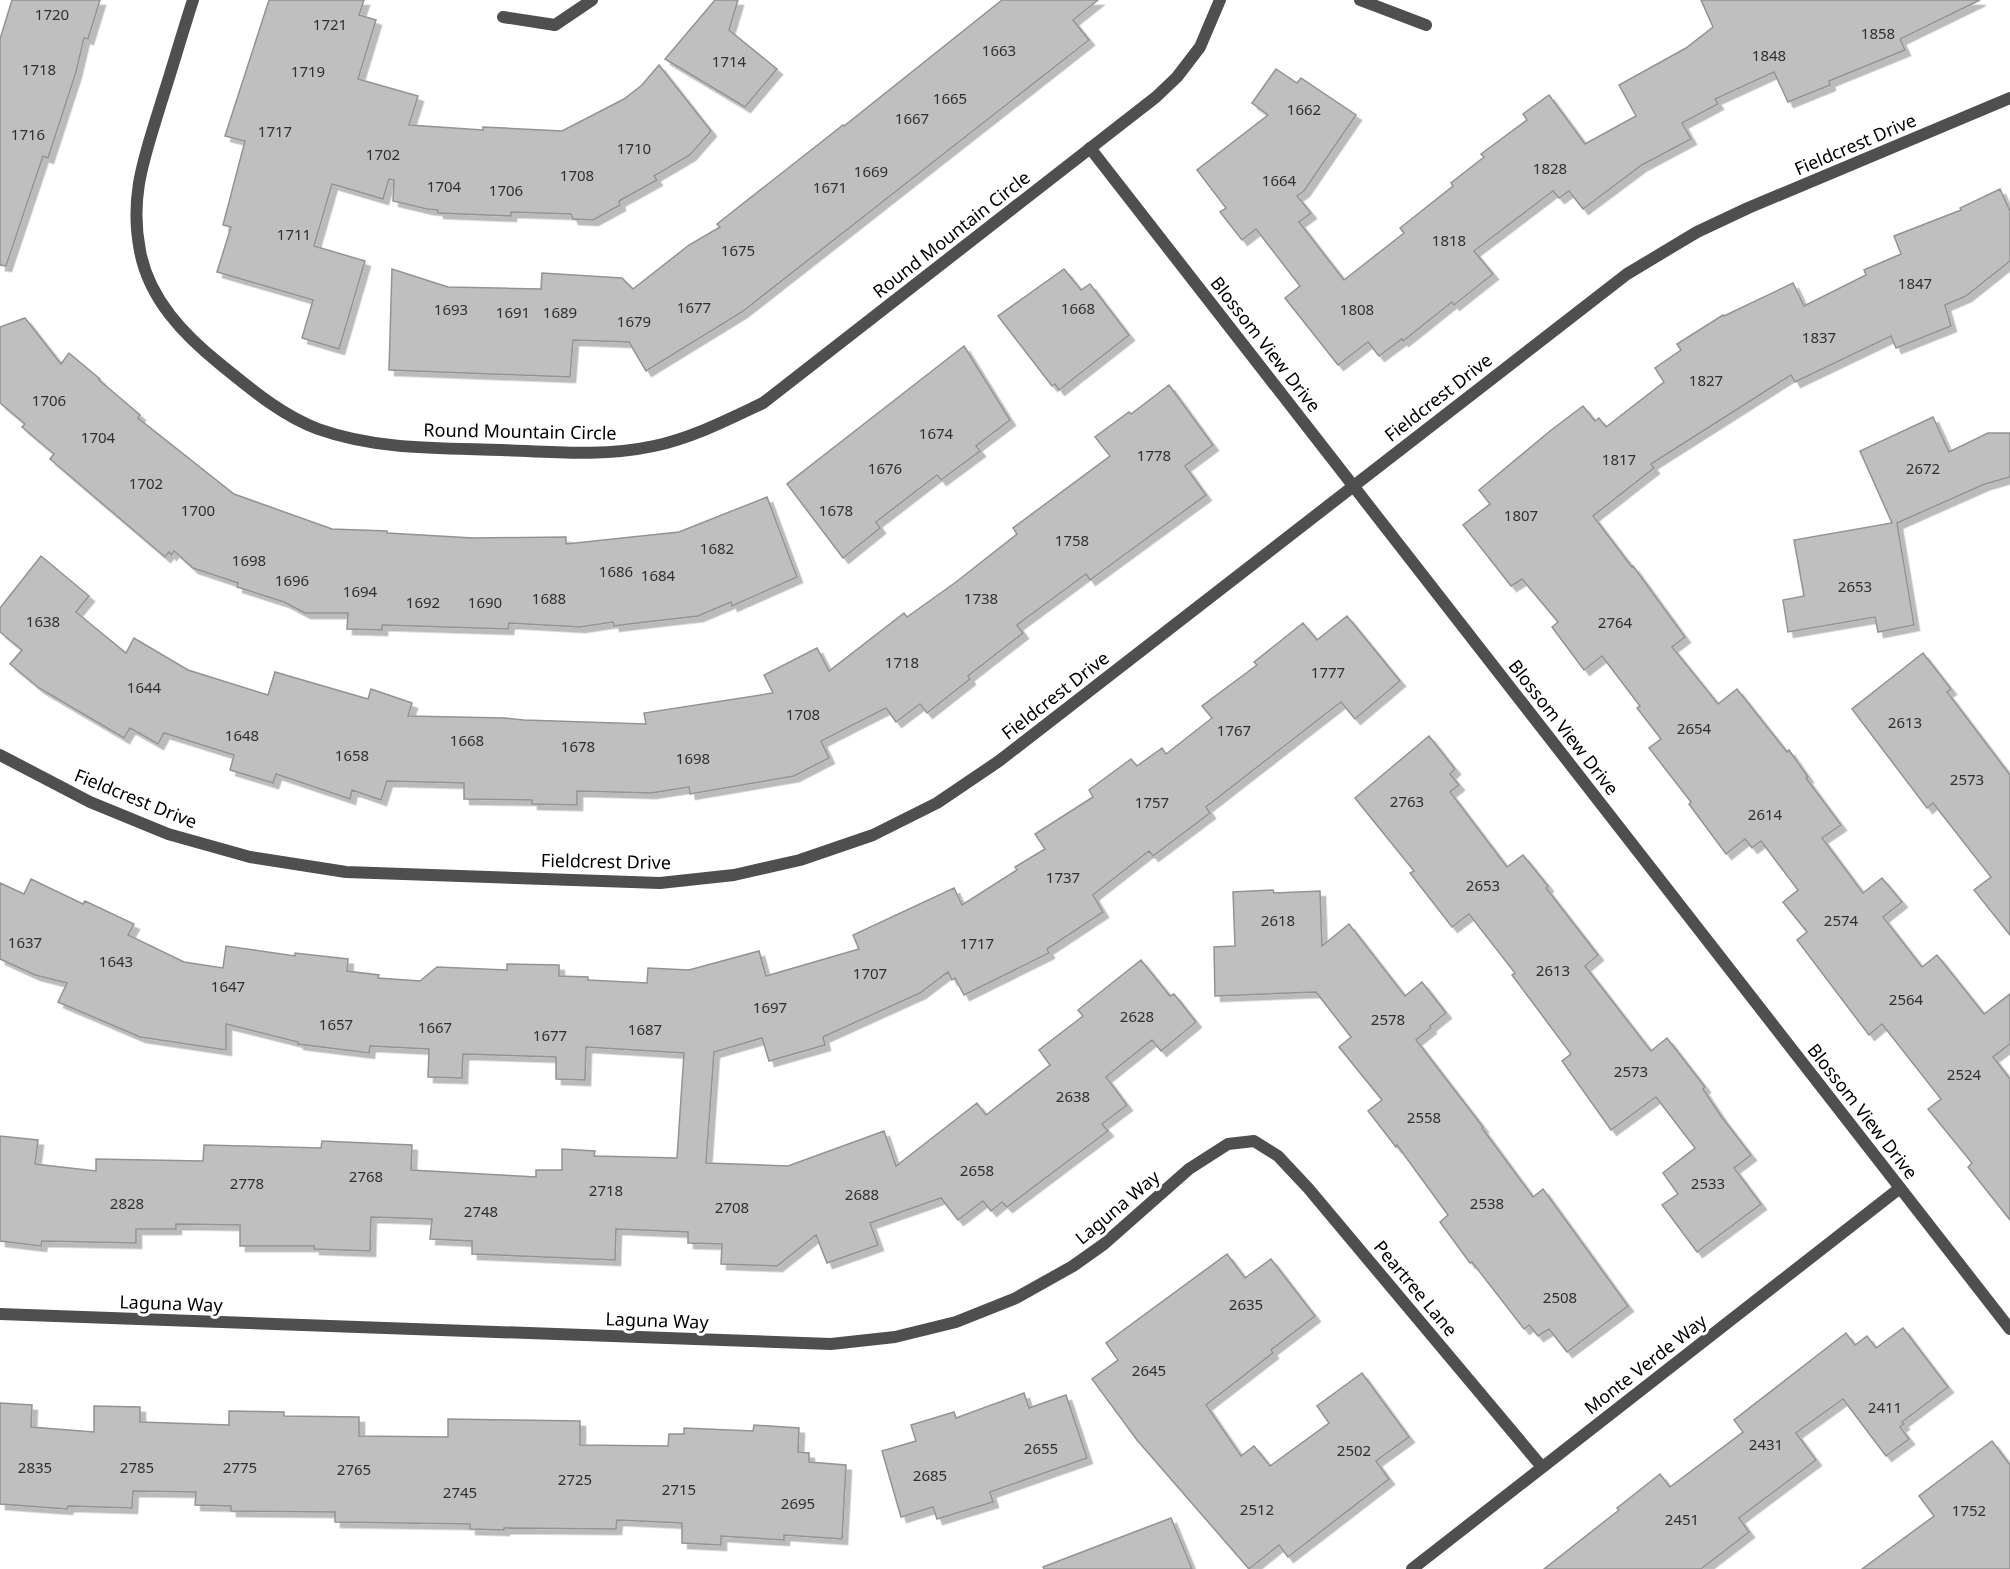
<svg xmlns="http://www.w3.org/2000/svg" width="2010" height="1569" viewBox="0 0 2010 1569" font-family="'Noto Sans',sans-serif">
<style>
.building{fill:#bfbfbf;stroke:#939393;stroke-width:1.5;filter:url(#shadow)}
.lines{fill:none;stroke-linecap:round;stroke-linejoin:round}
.minor{stroke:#4f4f4f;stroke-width:12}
.labels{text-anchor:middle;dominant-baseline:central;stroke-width:6;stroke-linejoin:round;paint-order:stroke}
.number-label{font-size:15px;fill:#303030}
.street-label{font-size:18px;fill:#000;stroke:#fff}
</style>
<defs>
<filter id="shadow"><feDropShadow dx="5.5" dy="5.5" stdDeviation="0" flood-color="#0004"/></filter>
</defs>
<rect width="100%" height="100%" fill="#fff"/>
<g class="building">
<path d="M12 0H100L88 39 84 38 76 72 48 158 43 156 6 266 0 265V39Z"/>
<path d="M269 0H364L359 15 376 20 358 79 418 96 409 125 483 130V127L562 131 624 99 642 85 659 65 711 131 690 155 654 176 657 180 619 201 620 205 593 220 573 219 571 214 511 212V216L438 213V210L427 209 393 201 394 180 389 179 383 199 332 184 314 246 365 261 339 349 302 338 313 300 217 272 231 227 223 225 245 141 225 136Z"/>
<path d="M715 0H738L729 30 777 69 745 107 665 59Z"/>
<path d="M1002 0H1098L1073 20 1089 40 742 312 646 371 629 342 573 340 570 377 389 370 392 269 448 287 541 289 542 273 622 278 633 289 689 245 720 227 717 224 843 125 844 126Z"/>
<path d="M1701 0H1980L1900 39 1905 50 1829 81 1830 85 1788 102 1774 72 1715 99 1718 104 1682 123 1691 139 1642 165 1583 209 1569 191 1559 198 1553 191 1474 251 1493 274 1454 305 1452 302 1403 341 1402 339 1379 356 1368 342 1338 365 1285 298 1300 286 1256 229 1242 240 1220 212 1226 208 1197 170 1268 115 1252 103 1276 69 1297 83 1301 78 1356 115 1304 191 1297 196 1311 213 1299 222 1344 280 1404 233 1400 228 1453 186 1451 183 1484 157 1481 154 1527 120 1523 114 1549 95 1585 144 1636 116 1619 85 1686 48 1713 27Z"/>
<path d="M2000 189 2010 211V261L1966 296 1945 305 1951 326 1896 348 1891 336 1795 382 1791 375 1651 464 1654 468 1593 516 1632 567 1633 566 1685 637 1672 647 1718 704 1737 689 1787 752 1789 750 1808 777 1806 778 1841 825 1822 838 1863 893 1882 878 1902 902 1883 917 1922 967 1937 955 1984 1014 2010 994V1044L1993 1057 2010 1079V1220L1968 1167 1972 1163 1928 1109 1941 1099 1882 1024 1869 1035 1797 940 1807 932 1783 902 1798 890 1761 841 1752 848 1745 839 1726 854 1689 804 1691 802 1649 748 1661 739 1637 708 1640 706 1602 656 1584 670 1552 627 1558 622 1522 579 1511 586 1463 525 1490 504 1479 490 1550 431 1583 406 1595 421 1599 418 1606 427 1664 382 1655 368 1681 350 1677 344 1723 315 1724 316 1793 283 1804 306 1866 275 1864 270 1901 254 1894 236 1961 210 1960 208Z"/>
<path d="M1064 269 1081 290 1090 284 1129 335 1059 390 1055 384 1052 386 998 316Z"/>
<path d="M25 318 61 364 69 353 100 379 99 380 140 415 138 418 234 494 332 529 387 531V533L473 538 566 537V544L679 532 767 497 797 577 732 606 731 602 698 616 629 624 614 626 613 622 580 627 509 623 508 629 382 625V630L347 629 348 613H305L284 602 237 587 238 583 193 568 174 551 171 555 169 552 165 557 50 459 54 454 22 427 25 424 0 403V327Z"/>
<path d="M964 346 1010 420 976 446 980 451 941 480 937 475 876 522 880 528 843 558 787 484Z"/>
<path d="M1169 385 1213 445 1185 466 1206 495 1090 580 1086 574 1017 625 1023 633 968 676 970 679 927 713 920 704 896 722 886 708 821 741 829 758 794 776 690 794 689 787 651 793 577 791V805L532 804V800L464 799V783L387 781 381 800 352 790 350 799 276 774 273 783 230 770 234 755 164 733 158 744 130 728 124 738 39 688 10 664 22 650 0 632V608L41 556 89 596 76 612 126 653 134 638 188 670 268 695 275 672 368 699 371 689 412 703 408 716 504 718 524 720 646 724 644 713 773 693 764 675 817 648 829 671 904 613 907 617 956 582 1017 534 1013 528 1110 456 1095 437 1129 412 1131 414Z"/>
<path d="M1933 417 1949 452 1988 433H2010V477L1985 484 1897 523 1914 625 1878 632 1875 617 1788 632 1783 600 1804 596 1794 540 1892 523 1860 451Z"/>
<path d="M1347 616 1400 681 1355 719 1341 702 1206 807 1210 813 1153 856 1149 851 1093 895 1103 912 1047 949 1049 953 964 995 955 978 952 980 948 972 920 993 823 1037 825 1045 769 1061 762 1038 714 1052 706 1163 788 1166 884 1131 896 1166 977 1103 986 1115 1050 1065 1039 1050 1083 1016 1078 1010 1141 960 1170 996 1174 994 1196 1022 1161 1051 1152 1040 1106 1077 1127 1105 1102 1124 1108 1131 1007 1207 1002 1202 991 1211 983 1201 958 1220 941 1198 870 1223 878 1245 827 1263 816 1235 777 1266 721 1264 722 1244 688 1243V1232L616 1229 615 1260 472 1254V1241L430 1239 432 1219 371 1217 370 1251 314 1249V1246H240V1225L176 1224V1229H136V1243L42 1241 41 1246 0 1241V1136L38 1140 35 1164 96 1171V1159L203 1161 204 1145 321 1148 322 1141 412 1145 411 1170 536 1177V1170H562V1149L595 1151 594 1156 677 1158 684 1053 586 1047 585 1080 556 1079V1057L463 1054 462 1078 428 1077 429 1049 370 1046 369 1053 298 1044V1042L226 1024V1050L140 1037 58 1002 67 983 35 975 0 959V883L24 894 31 879 83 904 85 901 134 924 128 935 184 962 223 968 226 946 295 956V953L348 959 347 971 379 975 378 978 420 981 437 967 507 970V964L559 965V976L588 977V980L647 983 648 968 689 970 759 951 766 976 859 949 853 935 954 888 962 905 1017 870 1015 867 1045 849 1035 834 1093 797 1089 790 1131 759 1137 766 1162 748 1166 754 1212 718 1202 706 1257 665 1254 662 1303 623 1317 640Z"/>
<path d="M1923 653 1951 689 1947 692 2010 775V935L1974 890 1991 877 1933 803 1927 808 1852 709Z"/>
<path d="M1429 736 1455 769 1450 774 1459 785 1450 792 1507 867 1523 855 1548 886 1546 888 1598 955 1585 966 1651 1051 1667 1038 1705 1087 1703 1089 1721 1116 1751 1155 1734 1168 1761 1204 1697 1252 1662 1205 1678 1194 1663 1173 1695 1148 1656 1097 1611 1130 1562 1061 1571 1054 1512 975 1515 973 1469 914 1452 927 1410 873 1414 871 1355 798Z"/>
<path d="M1273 890 1274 893 1320 891 1322 946 1349 924 1405 996 1422 982 1446 1013 1430 1026 1431 1028 1416 1040 1483 1127 1482 1128 1533 1197 1543 1189 1628 1306 1567 1352 1549 1329 1538 1336 1529 1325 1524 1329 1472 1262 1470 1263 1440 1222 1448 1215 1397 1145 1396 1147 1368 1111 1382 1100 1339 1047 1351 1037 1316 992 1215 996 1214 947 1235 946 1233 892Z"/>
<path d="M1227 1254 1245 1278 1271 1259 1315 1316 1271 1350 1273 1353 1206 1405 1241 1456 1254 1446 1270 1466 1329 1423 1317 1406 1362 1373 1409 1437 1376 1461 1389 1479 1288 1557 1279 1545 1249 1569 1137 1440 1092 1379 1118 1360 1106 1343Z"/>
<path d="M1903 1328 1948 1387 1902 1422 1904 1424 1900 1427 1909 1439 1886 1456 1843 1399 1796 1433 1816 1460 1739 1518 1749 1532 1701 1569H1544L1619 1510 1617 1508 1660 1474 1670 1487 1743 1432 1734 1420 1846 1333 1855 1345 1867 1336 1876 1348Z"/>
<path d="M1024 1393 1029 1408 1066 1395 1087 1458 990 1492 993 1502 937 1519 933 1507 901 1517 882 1451 916 1441 911 1425 954 1412 956 1418Z"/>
<path d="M0 1403 32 1405 31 1427 94 1432V1406L140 1407V1422L229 1425V1411L284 1412V1416L359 1417V1436L448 1437V1419L580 1421V1445L668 1446 669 1434H684V1428L753 1431 754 1425 799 1428 798 1452 809 1453V1462L846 1465 842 1539 784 1535V1540L721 1536V1545L682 1543V1523L617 1520 616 1529 504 1528V1530L470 1529V1524L335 1522V1512L231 1511V1506L195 1505 196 1492 133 1491 132 1508 68 1506 67 1509 0 1504Z"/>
<path d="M1992 1441 2010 1465V1569H1862L1934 1516 1919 1496Z"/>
<path d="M1171 1518 1192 1569H1044L1043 1567Z"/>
</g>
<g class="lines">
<g class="minor">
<path d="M193 0C182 34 172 69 161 103 145 156 129 195 140 251 149 299 184 335 220 364 251 389 281 415 318 429 377 450 440 448 502 450 553 452 603 457 654 446 692 438 727 420 763 403L1156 97 1177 77 1200 47 1220 0"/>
<path d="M1360 0 1426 25"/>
<path d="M503 17 555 25 592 0"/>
<path d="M1090 148 2010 1329"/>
<path d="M0 755 90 802 168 834 250 857 346 872 660 883 734 875 800 860 873 835 937 803 999 761 1627 274 1697 232 1748 208 2010 98"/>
<path d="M0 1314 831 1344 895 1337 956 1322 1016 1298 1073 1266 1104 1244 1189 1169 1228 1144 1254 1141 1278 1156 1308 1188 1542 1467"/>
<path d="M1412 1569 1900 1188"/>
</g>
</g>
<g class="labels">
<g class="number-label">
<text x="52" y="14">1720</text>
<text x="330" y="24">1721</text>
<text x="1878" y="33">1858</text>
<text x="999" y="50">1663</text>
<text x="1769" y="55">1848</text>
<text x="729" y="61">1714</text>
<text x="39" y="69">1718</text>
<text x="308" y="71">1719</text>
<text x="950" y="98">1665</text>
<text x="1304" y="109">1662</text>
<text x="912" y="118">1667</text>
<text x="275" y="131">1717</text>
<text x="28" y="134">1716</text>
<text x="634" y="148">1710</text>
<text x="383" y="154">1702</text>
<text x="1550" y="168">1828</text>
<text x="871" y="171">1669</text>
<text x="577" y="175">1708</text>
<text x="1279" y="180">1664</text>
<text x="444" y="186">1704</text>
<text x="830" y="187">1671</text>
<text x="506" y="190">1706</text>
<text x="294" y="234">1711</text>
<text x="1449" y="240">1818</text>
<text x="738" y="250">1675</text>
<text x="1915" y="283">1847</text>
<text x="694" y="307">1677</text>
<text x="1078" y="308">1668</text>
<text x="451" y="309">1693</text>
<text x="1357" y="309">1808</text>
<text x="513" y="312">1691</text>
<text x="560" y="312">1689</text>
<text x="634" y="321">1679</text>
<text x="1819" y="337">1837</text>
<text x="1706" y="380">1827</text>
<text x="49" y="400">1706</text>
<text x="936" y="433">1674</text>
<text x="98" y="437">1704</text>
<text x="1154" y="455">1778</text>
<text x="1619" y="459">1817</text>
<text x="885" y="468">1676</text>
<text x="1923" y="468">2672</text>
<text x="146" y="483">1702</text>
<text x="198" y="510">1700</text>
<text x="836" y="510">1678</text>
<text x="1521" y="515">1807</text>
<text x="1072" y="540">1758</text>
<text x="717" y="548">1682</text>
<text x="249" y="560">1698</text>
<text x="616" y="571">1686</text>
<text x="658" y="575">1684</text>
<text x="292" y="580">1696</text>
<text x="1855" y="586">2653</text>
<text x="360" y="591">1694</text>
<text x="549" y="598">1688</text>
<text x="981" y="598">1738</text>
<text x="423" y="602">1692</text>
<text x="485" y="602">1690</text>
<text x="43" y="621">1638</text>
<text x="1615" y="622">2764</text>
<text x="902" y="662">1718</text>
<text x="1328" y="672">1777</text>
<text x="144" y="687">1644</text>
<text x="803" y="714">1708</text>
<text x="1905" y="722">2613</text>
<text x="1694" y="728">2654</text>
<text x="1234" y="730">1767</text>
<text x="242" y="735">1648</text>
<text x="467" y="740">1668</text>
<text x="578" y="746">1678</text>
<text x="352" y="755">1658</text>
<text x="693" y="758">1698</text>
<text x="1967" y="779">2573</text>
<text x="1407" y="801">2763</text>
<text x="1152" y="802">1757</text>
<text x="1765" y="814">2614</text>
<text x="1063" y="877">1737</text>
<text x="1483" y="885">2653</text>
<text x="1278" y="920">2618</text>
<text x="1841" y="920">2574</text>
<text x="25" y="942">1637</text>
<text x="977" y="943">1717</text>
<text x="116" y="961">1643</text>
<text x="1553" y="970">2613</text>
<text x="870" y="973">1707</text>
<text x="228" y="986">1647</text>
<text x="1906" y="999">2564</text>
<text x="770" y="1007">1697</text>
<text x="1137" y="1016">2628</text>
<text x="1388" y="1019">2578</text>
<text x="336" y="1024">1657</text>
<text x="435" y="1027">1667</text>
<text x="645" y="1029">1687</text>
<text x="550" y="1035">1677</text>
<text x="1631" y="1071">2573</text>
<text x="1964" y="1074">2524</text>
<text x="1073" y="1096">2638</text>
<text x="1424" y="1117">2558</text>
<text x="977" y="1170">2658</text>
<text x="366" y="1176">2768</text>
<text x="247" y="1183">2778</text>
<text x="1708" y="1183">2533</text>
<text x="606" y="1190">2718</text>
<text x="862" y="1194">2688</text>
<text x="127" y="1203">2828</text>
<text x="1487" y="1203">2538</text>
<text x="732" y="1207">2708</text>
<text x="481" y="1211">2748</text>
<text x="1560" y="1297">2508</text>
<text x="1246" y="1304">2635</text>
<text x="1149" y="1370">2645</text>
<text x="1885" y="1407">2411</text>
<text x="1766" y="1444">2431</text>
<text x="1041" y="1448">2655</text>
<text x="1354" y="1450">2502</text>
<text x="35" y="1467">2835</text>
<text x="137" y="1467">2785</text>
<text x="240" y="1467">2775</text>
<text x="354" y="1469">2765</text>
<text x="930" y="1475">2685</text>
<text x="575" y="1479">2725</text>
<text x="679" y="1489">2715</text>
<text x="460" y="1492">2745</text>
<text x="798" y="1503">2695</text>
<text x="1257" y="1509">2512</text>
<text x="1969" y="1510">1752</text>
<text x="1682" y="1519">2451</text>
</g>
<g class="street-label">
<text transform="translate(1855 144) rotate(-23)">Fieldcrest Drive</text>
<text transform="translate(951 234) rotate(-38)">Round Mountain Circle</text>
<text transform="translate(1266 344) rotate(52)">Blossom View Drive</text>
<text transform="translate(1438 397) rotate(-38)">Fieldcrest Drive</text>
<text transform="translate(520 431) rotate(1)">Round Mountain Circle</text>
<text transform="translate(1055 695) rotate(-38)">Fieldcrest Drive</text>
<text transform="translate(1564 727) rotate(52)">Blossom View Drive</text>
<text transform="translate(136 798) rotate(22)">Fieldcrest Drive</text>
<text transform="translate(606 861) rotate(1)">Fieldcrest Drive</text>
<text transform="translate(1863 1111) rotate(52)">Blossom View Drive</text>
<text transform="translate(1117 1207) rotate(-40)">Laguna Way</text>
<text transform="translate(1416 1288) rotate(50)">Peartree Lane</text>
<text transform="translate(171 1303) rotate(2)">Laguna Way</text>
<text transform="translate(657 1320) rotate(2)">Laguna Way</text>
<text transform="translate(1645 1364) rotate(-38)">Monte Verde Way</text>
</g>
</g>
</svg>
